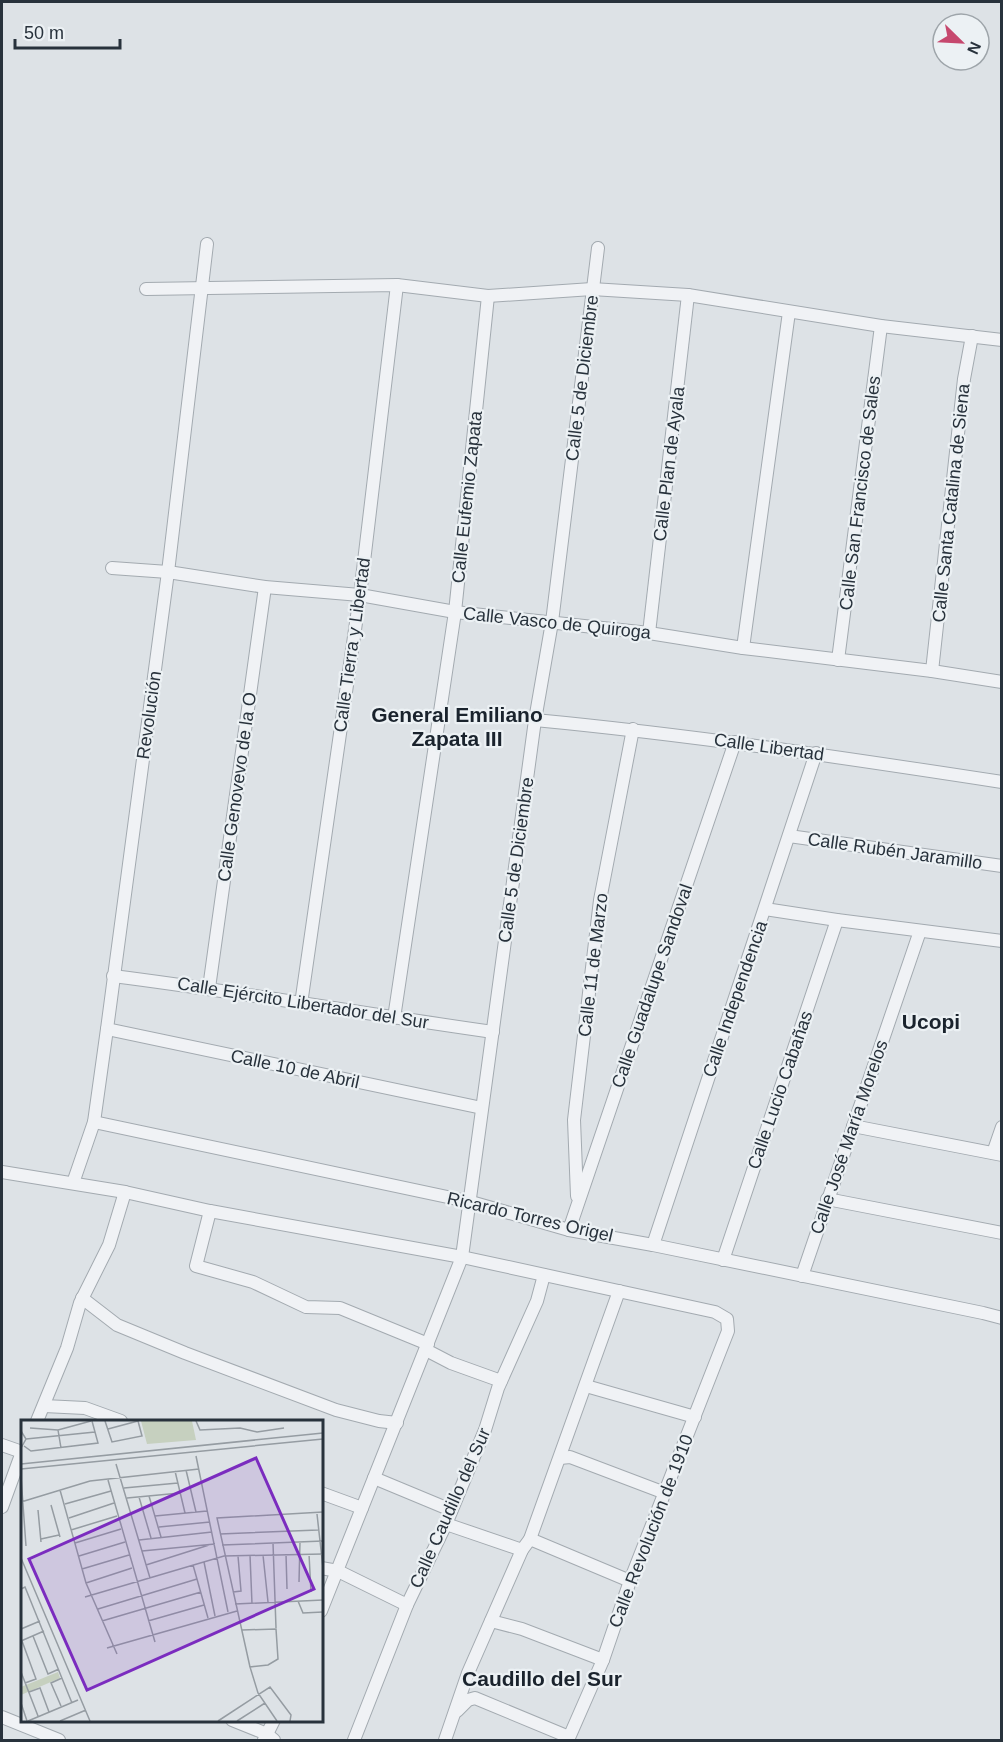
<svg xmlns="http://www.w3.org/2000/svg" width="1003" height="1742" viewBox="0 0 1003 1742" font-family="Arial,sans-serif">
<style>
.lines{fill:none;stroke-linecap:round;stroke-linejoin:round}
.minor-casing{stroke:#a3aab0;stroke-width:14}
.minor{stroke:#f0f2f5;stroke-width:12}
.labels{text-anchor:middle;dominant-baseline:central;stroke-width:4.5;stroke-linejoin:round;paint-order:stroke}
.street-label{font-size:18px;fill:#28323c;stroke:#ecf1f4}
.quarter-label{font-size:21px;font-weight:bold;fill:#1a232d;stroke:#ecf1f4}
.inset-road{fill:none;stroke:#959ca2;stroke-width:1.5}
.view{fill:#7b2cbf;fill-opacity:0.15;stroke:#7b2cbf;stroke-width:3}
.inset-edge{fill:none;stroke:#28323c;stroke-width:3}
</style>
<rect width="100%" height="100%" fill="#dde2e6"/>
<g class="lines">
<g class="minor-casing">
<g id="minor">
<path d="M146 289 397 285 488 296 592 289 688 295 881 326 1002 340"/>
<path d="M112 568 168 572 265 587 360 595 455 612 649 633 743 648 932 671 1002 682"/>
<path d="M649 633 688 295"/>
<path d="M743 648 789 312"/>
<path d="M838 660 881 326"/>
<path d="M932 671 964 379 972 336"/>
<path d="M535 720C692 735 846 758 1002 782"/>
<path d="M789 836 1002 866"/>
<path d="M765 909 837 920 1002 941"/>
<path d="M113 976C240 992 366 1014 493 1032"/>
<path d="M209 988 265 587"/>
<path d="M301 1004 360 595 397 285"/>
<path d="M394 1018 455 612 488 296"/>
<path d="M107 1029 482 1108"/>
<path d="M94 1122 471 1202 569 1230 653 1245 983 1313 1002 1318"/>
<path d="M853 1126 1002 1155"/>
<path d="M993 1153 1002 1127"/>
<path d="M2 1172 125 1192 210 1211 462 1257 715 1312 727 1319 728 1331 630 1581 603 1660 568 1740"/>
<path d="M73 1183 94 1122 107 1029 168 572 207 244"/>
<path d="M577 1196 574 1120 600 900 633 729"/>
<path d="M827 1199 1002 1233"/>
<path d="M210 1211 196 1266 253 1282 306 1307 340 1308 428 1344"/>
<path d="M569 1230 735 742"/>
<path d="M653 1245 816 753"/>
<path d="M723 1260 837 920"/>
<path d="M802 1276 920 931"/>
<path d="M82 1298 117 1325 185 1353 336 1410 379 1421 397 1423"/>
<path d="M426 1350 451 1363 501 1381"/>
<path d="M586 1386 695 1417"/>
<path d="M44 1406 85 1408 121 1421"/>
<path d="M37 1421 67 1348 80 1303 109 1245 125 1192"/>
<path d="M2 1445 22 1452"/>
<path d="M560 1458 570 1457 665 1493"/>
<path d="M374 1478 451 1510"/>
<path d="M321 1493 362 1508"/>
<path d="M2 1507 22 1452"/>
<path d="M446 1524 522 1550"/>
<path d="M530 1539 630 1581"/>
<path d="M321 1568 338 1571 407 1605"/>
<path d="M321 1611 462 1257 535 720 552 622 598 248"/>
<path d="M491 1621 522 1629 603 1660"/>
<path d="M457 1711 468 1700 475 1698 569 1737"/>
<path d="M2 1717 59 1740"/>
<path d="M232 1720 267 1734 274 1740"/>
<path d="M264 1740 274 1720"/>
<path d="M354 1740 407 1605 446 1524 485 1430 498 1388 537 1301 544 1275"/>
<path d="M445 1740 468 1673 522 1550 530 1539 619 1291"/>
</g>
</g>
<use href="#minor" class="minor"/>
</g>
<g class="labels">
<g class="street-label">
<text transform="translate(582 378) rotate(-83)">Calle 5 de Diciembre</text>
<text transform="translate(669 464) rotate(-83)">Calle Plan de Ayala</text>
<text transform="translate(860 493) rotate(-83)">Calle San Francisco de Sales</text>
<text transform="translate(467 497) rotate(-84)">Calle Eufemio Zapata</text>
<text transform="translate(951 503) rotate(-84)">Calle Santa Catalina de Siena</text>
<text transform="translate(557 623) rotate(6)">Calle Vasco de Quiroga</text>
<text transform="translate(352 645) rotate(-82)">Calle Tierra y Libertad</text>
<text transform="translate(149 715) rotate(-82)">Revolución</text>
<text transform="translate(769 747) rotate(8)">Calle Libertad</text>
<text transform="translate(237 787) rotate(-82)">Calle Genovevo de la O</text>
<text transform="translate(895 851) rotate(8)">Calle Rubén Jaramillo</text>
<text transform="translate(516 860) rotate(-82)">Calle 5 de Diciembre</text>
<text transform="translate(593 965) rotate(-83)">Calle 11 de Marzo</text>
<text transform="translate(652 986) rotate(-71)">Calle Guadalupe Sandoval</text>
<text transform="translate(735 999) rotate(-71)">Calle Independencia</text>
<text transform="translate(303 1003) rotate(9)">Calle Ejército Libertador del Sur</text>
<text transform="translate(295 1069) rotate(12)">Calle 10 de Abril</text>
<text transform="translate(780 1090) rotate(-71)">Calle Lucio Cabañas</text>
<text transform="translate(849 1137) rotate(-71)">Calle José María Morelos</text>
<text transform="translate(530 1217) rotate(13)">Ricardo Torres Origel</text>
<text transform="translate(450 1508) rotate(-66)">Calle Caudillo del Sur</text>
<text transform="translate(651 1531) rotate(-69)">Calle Revolución de 1910</text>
</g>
<g class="quarter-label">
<text x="457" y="714">General Emiliano<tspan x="457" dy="24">Zapata III</tspan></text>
<text x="931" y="1021">Ucopi</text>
<text x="542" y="1678">Caudillo del Sur</text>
</g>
</g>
<g transform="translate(21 1420)">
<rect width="302" height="302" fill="#dde2e6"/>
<path d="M120 1H171L175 20 126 24ZM37 252 39 258 0 275V267Z" fill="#c6d0bf"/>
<path class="inset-road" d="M84 1 91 22 121 16 117 1 87 9M175 1 179 10 219 8 236 12 263 8M9 8 37 10 70 1M37 10 40 28M0 11 5 19 0 28M5 19 74 12M3 26 10 31 77 23 71 1M175 36 207 192M0 44 302 13M95 44 129 158M0 49 302 19M165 50 175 92M154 51 164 93M0 57 5 126M87 60 134 222M103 68 157 63M39 70 65 163 96 234M128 76 140 117M118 77 130 118M106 78 159 73M0 82 69 61 178 49M44 84 90 71M30 85 39 117M17 90 20 122M296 94 302 148M134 96 186 91M48 98 93 83M138 107 189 102M50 110 96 96M199 114 297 110M20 119 38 115M118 120 191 112M54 123 100 109M252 123 255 208M201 125 302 121M121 131 194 124M265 134 266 169M288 134 290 172M229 135 231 184M242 135 247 182M58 136 104 122M0 138 69 301M183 142 194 196M125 145 188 125M172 145 187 198M61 149 108 135M278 162 279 122M65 163 111 148M0 169 4 167 51 283M212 172 220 171 217 136M64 177 203 136 302 134M277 181 282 193 302 192M214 184 302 180M77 189 176 159M81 201 180 172M127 201 183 185M0 209 19 201M221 210 255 209 257 239 247 245 229 247 237 273 256 301M12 216 27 254 38 249M0 221 23 211M1 221 15 259 4 263M86 228 216 191M229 247 196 98 302 92M0 252 17 296M8 272 19 268 28 292M0 283 6 301M40 286 30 263 41 258M7 301 57 280M39 301 65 290M197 301 249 267 270 295 269 301M216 301 244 283"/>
<path class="view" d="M235 38 293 169 66 270 8 139Z"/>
<rect width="302" height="302" class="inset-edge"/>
</g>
<rect width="1003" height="1742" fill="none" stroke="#28323c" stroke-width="6"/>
<g transform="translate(961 42) rotate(114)"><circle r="28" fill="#ecf1f4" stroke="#9ea5aa" stroke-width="1.5"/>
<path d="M0-4.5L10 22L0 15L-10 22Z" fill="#c6486e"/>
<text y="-9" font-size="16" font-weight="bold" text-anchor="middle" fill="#28323c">N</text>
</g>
<path d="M15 39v9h105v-9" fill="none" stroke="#28323c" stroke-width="3"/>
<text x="24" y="39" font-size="18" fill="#28323c" stroke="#ecf1f4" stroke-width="4.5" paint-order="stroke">50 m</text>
</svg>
